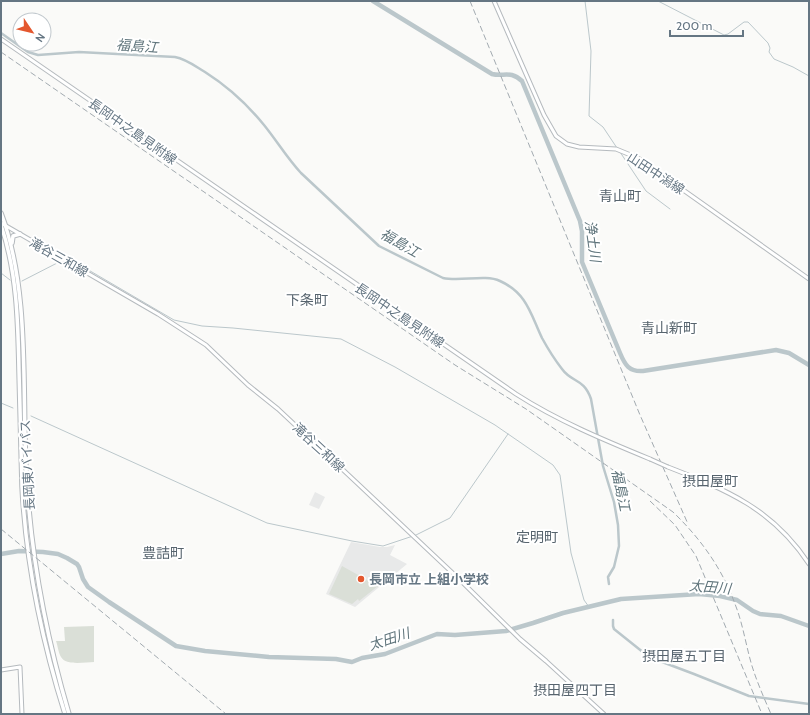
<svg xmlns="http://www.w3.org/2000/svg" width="810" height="715" viewBox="0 0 810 715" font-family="Cabin,'Noto Sans JP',sans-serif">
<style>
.built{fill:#e8e9e9}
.green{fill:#dadfd7}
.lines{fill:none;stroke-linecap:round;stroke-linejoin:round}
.stream{stroke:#bbc7cb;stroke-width:1}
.canal{stroke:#bbc7cb;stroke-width:2.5}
.river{stroke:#bbc7cb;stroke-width:4.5}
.major-casing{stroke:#b5babe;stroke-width:5}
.highway-casing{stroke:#b4b9bd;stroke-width:5.5}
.major{stroke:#fff;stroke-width:3}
.highway{stroke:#fff;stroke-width:3.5}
.rail{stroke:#a2aab0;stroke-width:1;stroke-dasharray:6 3;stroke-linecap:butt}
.major-bridge-casing{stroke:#b5babe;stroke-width:5;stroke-linecap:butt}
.major-bridge{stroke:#fff;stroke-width:3}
.poi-dot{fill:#e4572e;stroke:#fff;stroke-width:1.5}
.labels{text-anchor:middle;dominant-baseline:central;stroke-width:4;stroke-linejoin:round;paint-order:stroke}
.street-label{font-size:13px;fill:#657683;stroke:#fff}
.poi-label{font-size:13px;font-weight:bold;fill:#657683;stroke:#fff;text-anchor:start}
.water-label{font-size:14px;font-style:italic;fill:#60757c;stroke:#fff}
.neighbourhood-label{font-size:14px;fill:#57646e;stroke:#fff}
</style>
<rect width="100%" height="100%" fill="#fafaf8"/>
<g class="built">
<path d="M315 492 325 497 319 509 309 505Z"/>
<path d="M351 542 380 547H387L395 545 390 555 407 564 355 607 326 594Z"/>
</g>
<g class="green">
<path d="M342 566 378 586 359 601 358 599 352 604 329 594Z"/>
<path d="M94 626V662C85 662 66 666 61 657 58 652 58 646 56 641H65L64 627Z"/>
</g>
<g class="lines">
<g class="stream">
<path d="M585 1 591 51 589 116 603 127 617 148"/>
<path d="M658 1 724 35 728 34 744 22H748L768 43 770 48 769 52 774 59 793 67 809 76"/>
<path d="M620 152 646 191 670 209"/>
<path d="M65 258H68L174 320 202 326 233 328 341 339 395 367 495 425 553 465 560 475 571 553 584 600 589 607"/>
<path d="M1 273 10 280"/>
<path d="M22 281 63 260"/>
<path d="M1 403 13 408"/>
<path d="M31 416 267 523 352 541 383 546 416 535 450 518 508 434"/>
</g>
<g class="canal">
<path d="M1 33 28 52 38 55 79 52 175 57C186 59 195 66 205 72 227 86 247 104 264 125 277 141 287 158 301 173L379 246 443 278C460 282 485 274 500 281 527 293 531 315 542 338 548 349 555 360 562 369 572 383 584 378 591 399L603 466 614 502 618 525 619 546 614 567 608 577 609 584"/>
<path d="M613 620V626L614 629 649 657 694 674 749 696 809 704"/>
</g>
<g class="river">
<path d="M373 1 492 74C504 77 510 70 522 81L580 221 582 231V262L620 353C625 365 629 372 643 371L776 350 789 353 809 365"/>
<path d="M1 554 19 551 43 552 58 554 67 558 77 564 79 567 83 579 88 587 109 602 176 646 205 651 269 657 336 659 352 662 362 658 385 654 437 634 455 635 506 631 533 623 563 613 621 599 699 594 720 596 737 600 753 611 760 614 781 616 809 626"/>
</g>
<g class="major-casing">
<g id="major">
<path d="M494 1 544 115 556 136 567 144 579 147 616 149 638 158 809 279"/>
<path d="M1 39 516 394C558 421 604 440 650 459"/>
<path d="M1 223 158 314 206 345 248 385 278 409 356 482 459 579 520 639 546 661 604 714"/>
<path d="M668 467C727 490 773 509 809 564"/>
<path d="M1 670 20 667 22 714"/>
</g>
</g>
<g class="highway-casing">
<g id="highway">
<path d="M1 213C30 289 22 387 26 468 30 552 45 633 69 714"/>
<path d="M1 225C17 272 18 322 19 371 20 410 21 448 22 486 26 563 42 641 65 714"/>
<path d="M12 243 13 236 20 234"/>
</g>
</g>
<use href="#major" class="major"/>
<use href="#highway" class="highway"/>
<g class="rail">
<path d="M470 1 640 415 688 524"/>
<path d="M1 52 455 365 526 409 673 512C700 538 722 568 735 604 743 624 746 646 752 666 757 682 764 698 771 714"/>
<path d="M650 501 675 525 696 556 762 714"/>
<path d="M1 529 226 714"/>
</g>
<g class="major-bridge-casing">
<path id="major-bridge" d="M650 459 668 467"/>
</g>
<use href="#major-bridge" class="major-bridge"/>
</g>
<circle class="poi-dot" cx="361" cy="579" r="4"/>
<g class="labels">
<g class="street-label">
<text transform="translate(133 131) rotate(35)">長岡中之島見附線</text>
<text transform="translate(656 173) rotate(33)">山田中潟線</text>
<text transform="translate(59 257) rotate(30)">滝谷三和線</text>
<text transform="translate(400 315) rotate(34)">長岡中之島見附線</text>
<text transform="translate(319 447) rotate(43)">滝谷三和線</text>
<text transform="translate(27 465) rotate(-93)">長岡東バイパス</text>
</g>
<g class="poi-label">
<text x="369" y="579">長岡市立 上組小学校</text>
</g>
<g class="water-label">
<text transform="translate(137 46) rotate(4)">福島江</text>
<text transform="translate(593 241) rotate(82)">浄土川</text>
<text transform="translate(400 243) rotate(30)">福島江</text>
<text transform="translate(621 490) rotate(78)">福島江</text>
<text transform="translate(710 587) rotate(5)">太田川</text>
<text transform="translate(389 639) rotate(-18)">太田川</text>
</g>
<g class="neighbourhood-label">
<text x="620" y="196">青山町</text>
<text x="307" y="300">下条町</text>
<text x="669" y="328">青山新町</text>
<text x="710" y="481">摂田屋町</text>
<text x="537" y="537">定明町</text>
<text x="163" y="553">豊詰町</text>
<text x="684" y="656">摂田屋五丁目</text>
<text x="575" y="690">摂田屋四丁目</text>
</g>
</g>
<rect width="810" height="715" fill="none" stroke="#657683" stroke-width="4"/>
<g transform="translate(32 32) rotate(125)"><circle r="19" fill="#ffffff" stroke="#c1c8cd"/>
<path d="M0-3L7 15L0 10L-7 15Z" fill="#e4572e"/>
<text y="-6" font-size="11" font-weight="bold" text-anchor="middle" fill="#657683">N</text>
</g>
<path d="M670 30v6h73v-6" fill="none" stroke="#657683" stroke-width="2"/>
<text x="676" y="30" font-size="12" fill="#657683" stroke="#ffffff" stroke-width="3" paint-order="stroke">200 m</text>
</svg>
